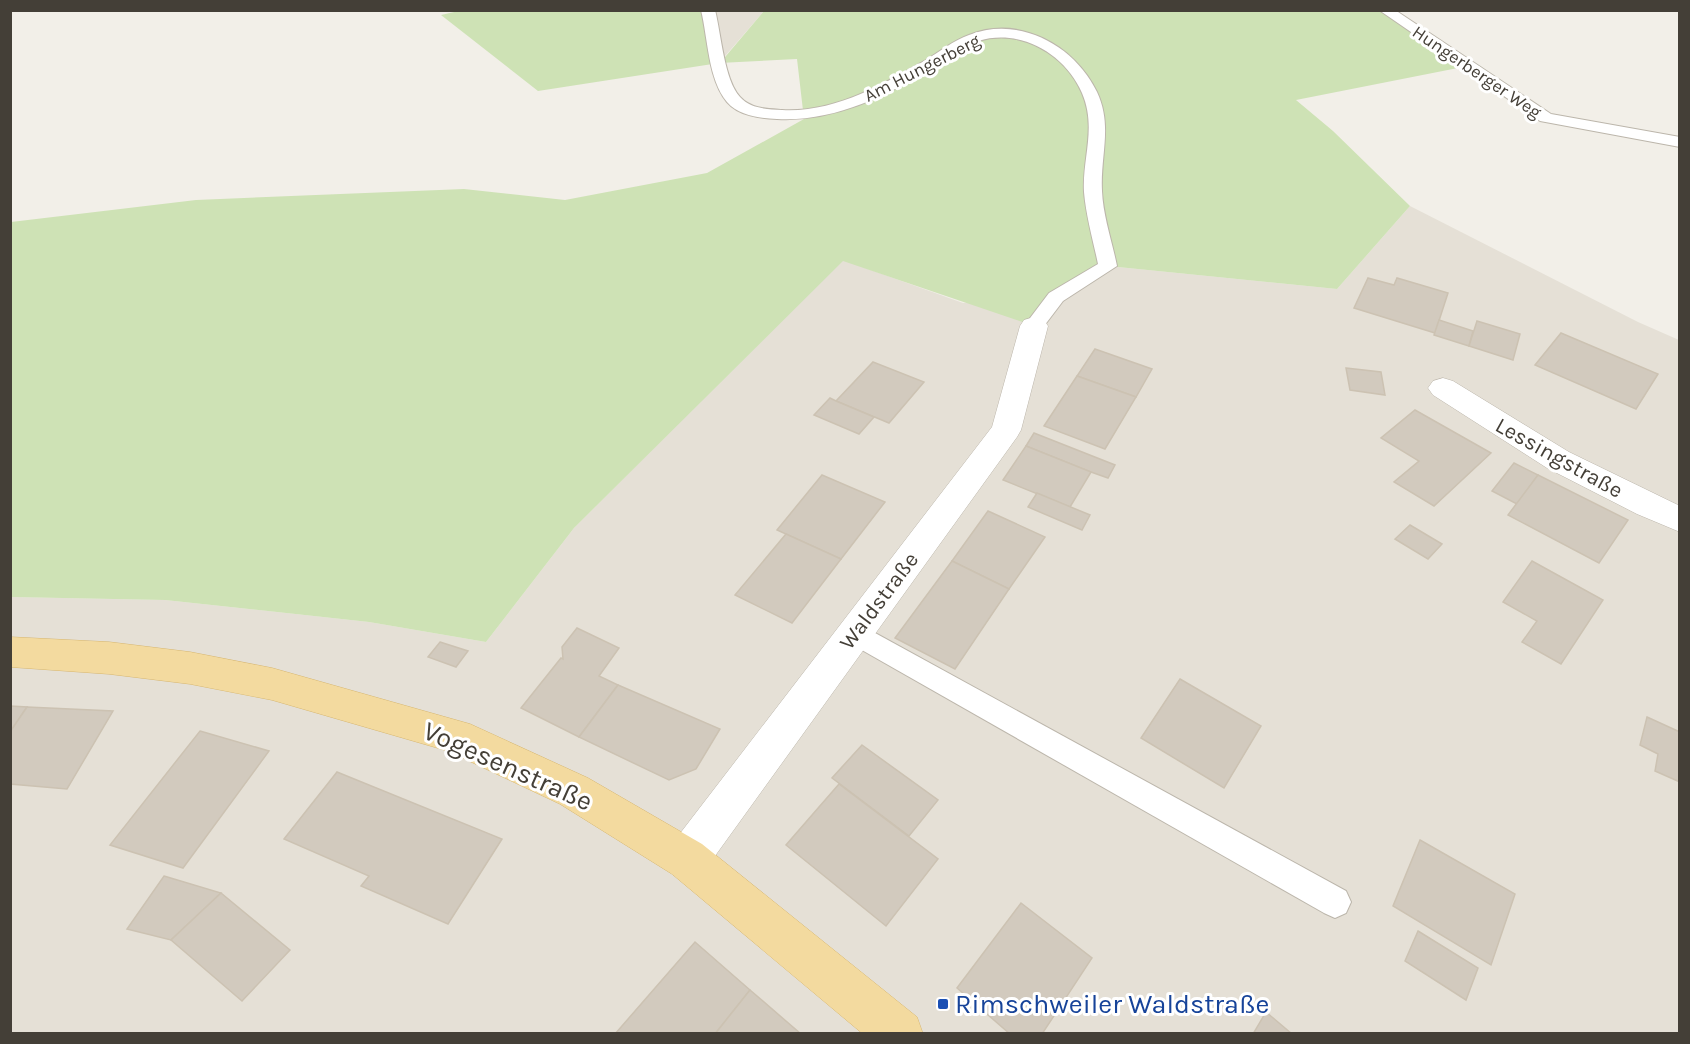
<svg xmlns="http://www.w3.org/2000/svg" width="1690" height="1044" viewBox="0 0 1690 1044" font-family="Karla,sans-serif">
<style>
.residential{fill:#e5e0d6}
.green{fill:#cee2b5}
.building{fill:#d2cabe;stroke:#ccc2b2;stroke-width:1.5}
.lines{fill:none;stroke-linecap:round;stroke-linejoin:round}
.service-casing{stroke:#bcb6ab;stroke-width:2}
.minor-casing{stroke:#bcb6ab;stroke-width:1}
.primary-casing{stroke:#d7b771;stroke-width:1}
.service{fill:#fff;fill-rule:evenodd}
.minor{fill:#fff;fill-rule:evenodd}
.primary{fill:#f3da9f;fill-rule:evenodd}
.transit-dot{fill:#1a4fb4;stroke:#fff;stroke-width:2}
.labels{text-anchor:middle;dominant-baseline:central;stroke-width:6;stroke-linejoin:round;paint-order:stroke}
.far-street-label{font-size:18px;fill:#443f37;stroke:#fff}
.street-label{font-size:22px;fill:#443f37;stroke:#fff}
.near-street-label{font-size:27px;fill:#443f37;stroke:#fff}
.near-transit-label{font-size:27px;fill:#164399;stroke:#fff;text-anchor:start}
</style>
<rect width="100%" height="100%" fill="#f2efe8"/>
<g class="residential">
<path d="M707 10 764 11 719 63Z"/>
<path d="M1410 206 1638 322 1679 340V1033L11 1034V597L165 600 369 622 486 642 574 528 843 260 963 303 1056 297 1108 266 1337 289Z"/>
</g>
<path class="green" d="M463 10 707 11 720 63 764 11H1385L1468 66 1296 100 1333 131 1410 206 1337 289 1108 266 1056 297 1034 326 843 261 574 528 486 642 369 622 165 600 11 597V222L196 200 464 189 565 200 707 173 804 119 797 59 719 63 538 91 441 15Z"/>
<g class="building">
<path d="M1368 278 1394 285 1397 278 1448 293 1435 333 1354 308Z"/>
<path d="M1439 320 1473 331 1469 346 1434 335Z"/>
<path d="M1477 321 1520 334 1513 360 1469 346Z"/>
<path d="M1561 333 1658 374 1636 409 1535 365Z"/>
<path d="M1095 349 1152 369 1136 397 1077 376Z"/>
<path d="M873 362 924 382 889 423 836 401Z"/>
<path d="M1346 368 1381 372 1385 395 1350 390Z"/>
<path d="M1077 376 1136 397 1105 449 1044 426Z"/>
<path d="M830 398 836 401 874 417 859 434 814 415Z"/>
<path d="M1415 410 1491 453 1434 506 1394 482 1419 461 1381 438Z"/>
<path d="M1034 433 1115 465 1108 478 1091 472 1026 446Z"/>
<path d="M1026 446 1091 472 1070 507 1003 480Z"/>
<path d="M1514 463 1538 475 1517 504 1492 491Z"/>
<path d="M822 475 885 502 841 559 777 530Z"/>
<path d="M1538 475 1628 520 1599 563 1508 515Z"/>
<path d="M1037 493 1090 515 1082 530 1028 507Z"/>
<path d="M988 511 1045 537 1009 589 952 561Z"/>
<path d="M1410 525 1442 544 1428 559 1395 539Z"/>
<path d="M786 534 841 559 792 623 735 595Z"/>
<path d="M952 561 1009 589 955 669 895 638Z"/>
<path d="M1532 561 1603 600 1561 664 1522 642 1537 621 1503 602Z"/>
<path d="M577 628 619 648 599 676 618 685 579 737 521 708 561 658 563 659 562 647Z"/>
<path d="M440 642 468 651 456 667 428 657Z"/>
<path d="M1180 679 1261 726 1224 788 1141 738Z"/>
<path d="M618 685 720 729 696 769 669 780 579 737Z"/>
<path d="M10 706 27 707 10 732Z"/>
<path d="M27 707 113 711 67 789 10 784V732Z"/>
<path d="M1647 717 1680 732V782L1655 771 1658 754 1640 745Z"/>
<path d="M200 731 269 751 183 868 110 845Z"/>
<path d="M862 745 938 800 909 836 832 778Z"/>
<path d="M337 772 502 839 448 924 361 886 369 876 284 839Z"/>
<path d="M839 784 938 859 886 926 786 845Z"/>
<path d="M1420 840 1515 894 1491 965 1393 906Z"/>
<path d="M164 876 221 893 171 940 127 929Z"/>
<path d="M221 893 290 950 242 1001 171 940Z"/>
<path d="M1021 903 1092 958 1042 1034H1010L957 988Z"/>
<path d="M1418 931 1478 968 1466 1000 1405 961Z"/>
<path d="M695 942 750 990 715 1034H615Z"/>
<path d="M750 990 801 1034H715Z"/>
<path d="M1266 1012 1292 1034H1253Z"/>
</g>
<g class="lines">
<g class="service-casing">
<g id="service">
<path d="M701 10H715C721 33 724 80 740 97 751 109 767 109 782 110 834 113 882 85 926 60 939 52 954 40 969 35 1020 15 1075 46 1097 92 1113 126 1100 156 1102 191 1103 216 1112 241 1117 266L1063 301 1041 330H1027L1024 326 1049 293 1098 264C1093 240 1086 216 1084 192 1082 158 1097 128 1082 93 1065 54 1021 28 978 41 962 46 946 60 931 69 884 97 833 122 777 119 760 118 739 116 727 102 708 79 708 39 701 10Z"/>
<path d="M1379 10H1395L1551 114 1680 137V147L1540 121Z"/>
<path d="M855 622 1346 891 1351 902 1346 913 1335 918 1324 913 846 641 842 633 846 625Z"/>
</g>
</g>
<g class="minor-casing">
<g id="minor">
<path d="M1034 317 1044 320 1048 326 1021 430 1017 437 702 874 687 880 672 874 666 859 672 844 992 427 1020 326 1024 320Z"/>
<path d="M1443 378 1453 381 1569 452 1680 506V532L1637 514 1547 468 1433 395 1428 388 1433 381Z"/>
</g>
</g>
<g class="primary-casing">
<path id="primary" d="M10 637 109 642 190 652 272 668 470 724 588 778 702 844 917 1017 923 1034H863L672 874 560 804 448 751 272 700 190 684 109 674 10 667Z"/>
</g>
<use href="#service" class="service"/>
<use href="#minor" class="minor"/>
<use href="#primary" class="primary"/>
</g>
<rect class="transit-dot" x="937" y="998" width="12" height="12" rx="3"/>
<g class="labels">
<g class="far-street-label">
<text transform="translate(922 68) rotate(-27)">Am Hungerberg</text>
<text transform="translate(1477 72) rotate(34)">Hungerberger Weg</text>
</g>
<g class="street-label">
<text transform="translate(1559 458) rotate(29)">Lessingstraße</text>
<text transform="translate(879 601) rotate(-53)">Waldstraße</text>
</g>
<g class="near-street-label">
<text transform="translate(508 766) rotate(24)">Vogesenstraße</text>
</g>
<g class="near-transit-label">
<text x="955" y="1004">Rimschweiler Waldstraße</text>
</g>
</g>
<rect width="1690" height="1044" fill="none" stroke="#443f37" stroke-width="24"/>
</svg>
